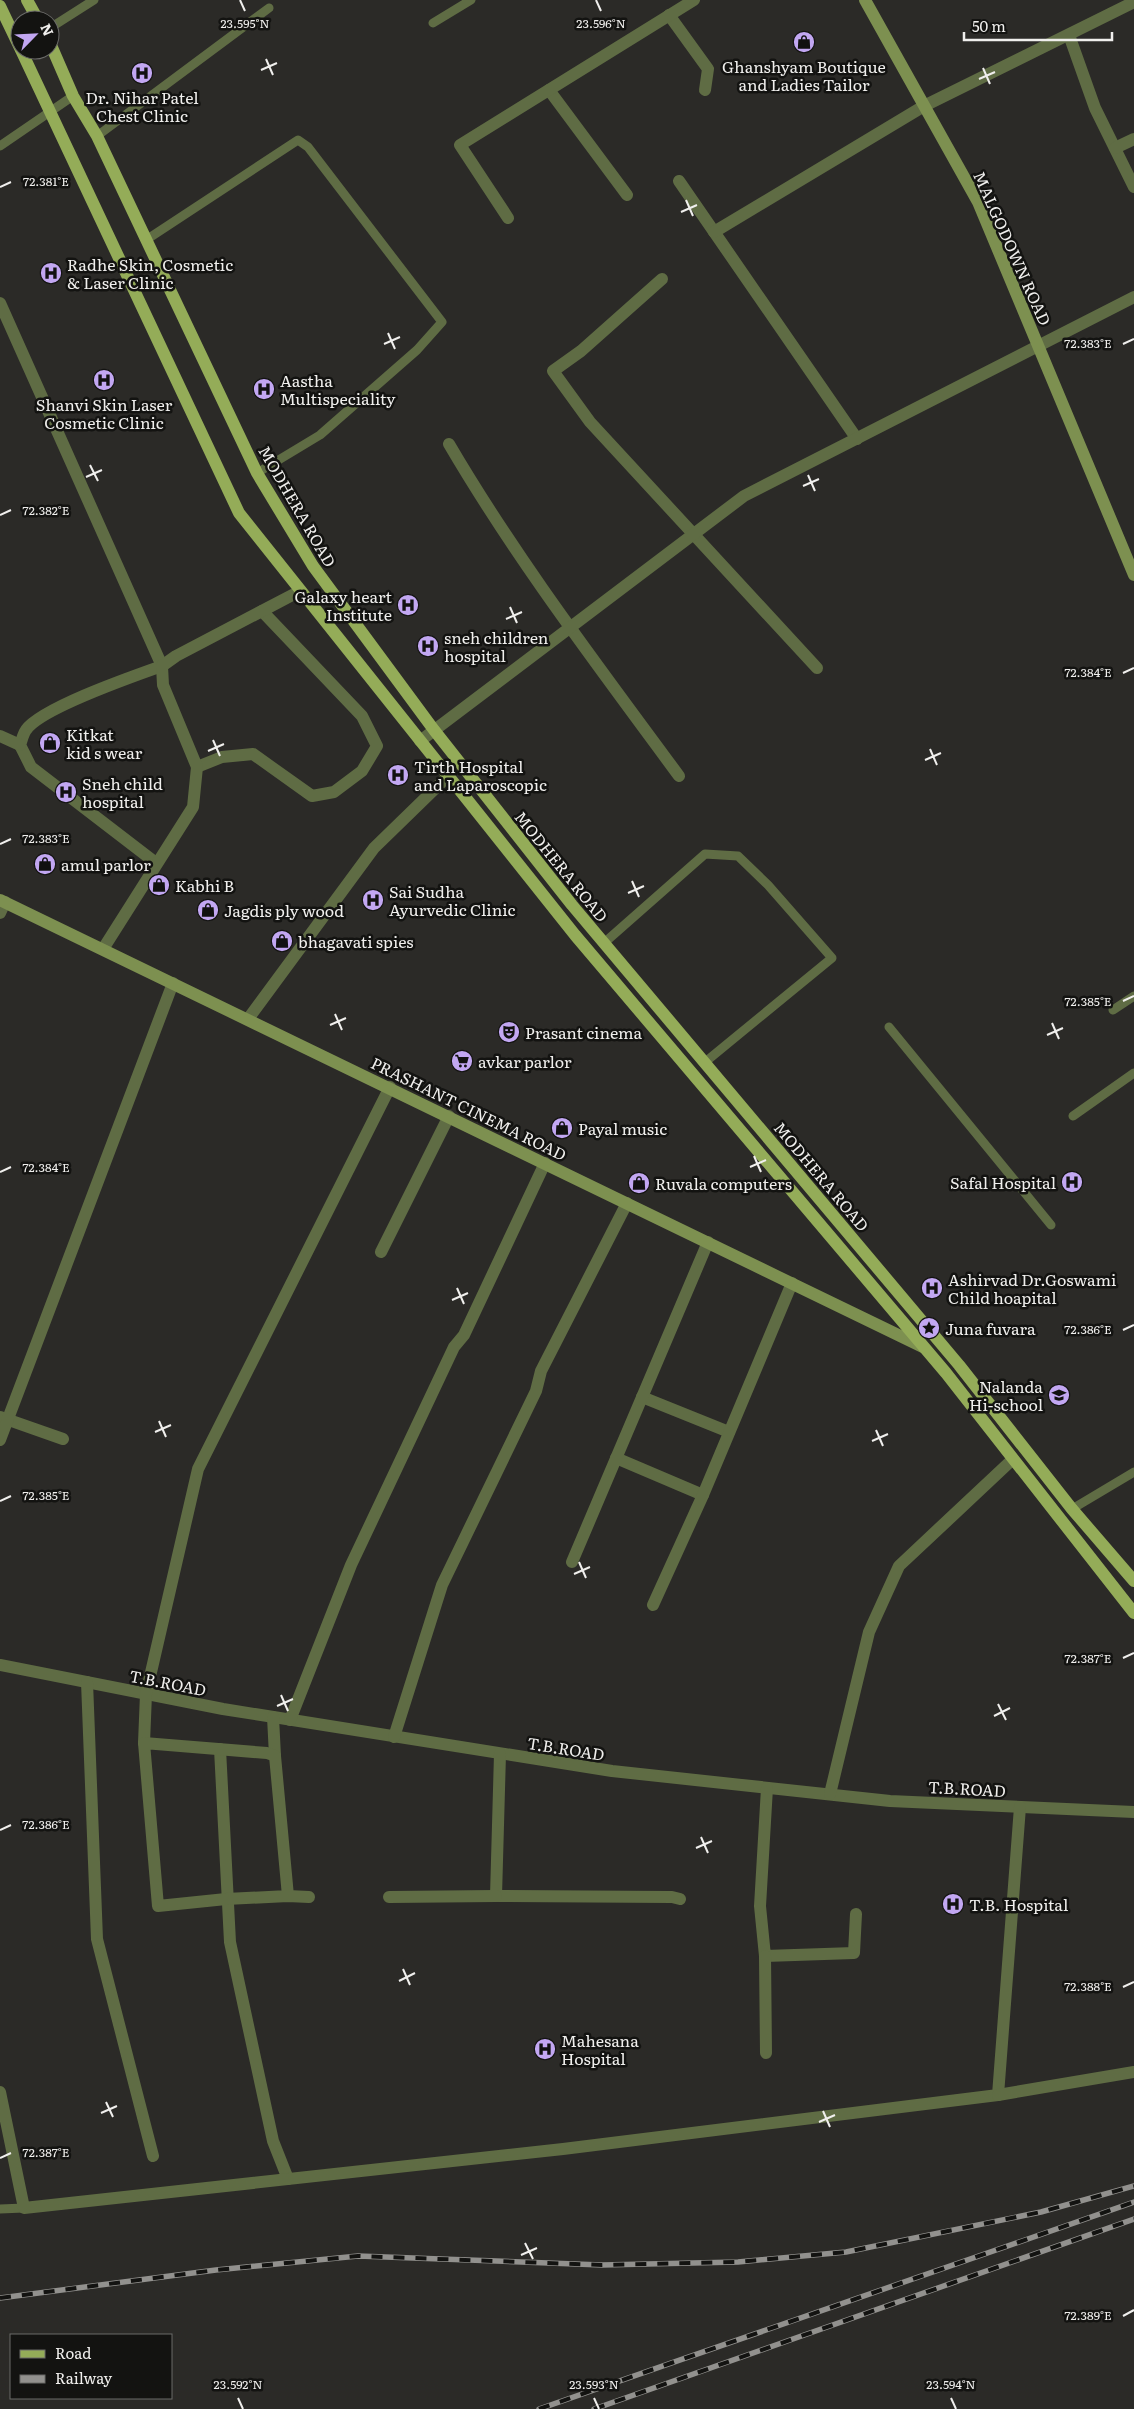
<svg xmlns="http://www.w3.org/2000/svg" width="1134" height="2409" viewBox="0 0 1134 2409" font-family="Literata,serif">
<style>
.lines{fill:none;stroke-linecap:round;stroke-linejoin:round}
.lane{stroke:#5f6c44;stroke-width:9}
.street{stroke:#5f6c44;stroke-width:12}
.secondary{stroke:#7d9050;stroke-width:12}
.primary{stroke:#94ac58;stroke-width:12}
.rail-casing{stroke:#92918e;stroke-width:5.5}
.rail{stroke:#131311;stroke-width:4;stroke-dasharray:11;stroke-linecap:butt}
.ticks{fill:none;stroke:#f0efed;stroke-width:2}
.labels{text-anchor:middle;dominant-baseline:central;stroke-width:5;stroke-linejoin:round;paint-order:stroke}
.poi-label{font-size:16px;fill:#f0efed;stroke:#131311;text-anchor:start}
.street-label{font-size:16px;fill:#f0efed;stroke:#131311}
.ticks-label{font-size:12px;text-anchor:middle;fill:#f0efed;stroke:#131311;stroke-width:5;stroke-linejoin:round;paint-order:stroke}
</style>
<rect width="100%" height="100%" fill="#2b2a27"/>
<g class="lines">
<g class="lane">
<path d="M433 23 471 0"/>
<path d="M50 28 94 0"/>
<path d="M97 136 269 8"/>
<path d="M0 146 73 96"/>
<path d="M146 240 298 140 308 147 442 322 417 350 320 435 257 473"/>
<path d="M604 943 705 854 738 856 768 885 832 958 704 1063"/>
<path d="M1113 1010 1134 996"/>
<path d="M889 1027 1051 1225"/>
<path d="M1073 1116 1134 1073"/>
<path d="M1072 1509 1134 1472"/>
<path d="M0 2209 24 2208"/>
</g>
<g class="street">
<path d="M669 15 708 69 705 90"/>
<path d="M1069 35 1095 108 1134 187"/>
<path d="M549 90 627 195"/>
<path d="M1115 148 1134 139"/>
<path d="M679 181 857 439"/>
<path d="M508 218 460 145 694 0"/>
<path d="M714 232 924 106 1134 2"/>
<path d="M662 279 581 351 553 371 590 422 817 668"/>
<path d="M0 303 162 666C134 676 41 708 26 730 23 734 22 740 20 745L31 767 156 863"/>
<path d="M449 444C517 560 599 667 679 776"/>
<path d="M0 736 20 745"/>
<path d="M420 741 744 496 1134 297"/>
<path d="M197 767 222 757 253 754 312 796 334 792 362 771 377 746 362 716 262 611"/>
<path d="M0 913 5 902"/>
<path d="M103 949 193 807 197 767 163 685 162 666 176 656 300 591"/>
<path d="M248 1019 374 848 448 776"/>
<path d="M381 1252 449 1116"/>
<path d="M642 1397 729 1432"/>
<path d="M0 1417 63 1439"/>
<path d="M0 1440 173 983"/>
<path d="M616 1458 703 1495"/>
<path d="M572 1562 708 1242"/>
<path d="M653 1605 703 1495 792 1283"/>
<path d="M0 1665 223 1709 612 1771 890 1801 1134 1812"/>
<path d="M87 1682 97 1939 153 2156"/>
<path d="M273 1717 275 1756"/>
<path d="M290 1720 351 1565 454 1347 464 1335 545 1163"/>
<path d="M394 1737 442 1585 536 1391 541 1371 627 1203"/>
<path d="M144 1743 146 1694 198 1469 390 1087"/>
<path d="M220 1749 230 1942 273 2141 288 2179"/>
<path d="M500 1754 496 1896 672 1897 680 1899"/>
<path d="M767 1788 760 1906 765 1956 854 1953 856 1914"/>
<path d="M830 1794 869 1632 899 1566 1013 1459"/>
<path d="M288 1896 226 1899 158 1906 144 1743 267 1753 275 1756 288 1896 309 1897"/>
<path d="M389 1897 496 1896"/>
<path d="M765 1956 766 2053"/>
<path d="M0 2092 24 2208 563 2149 998 2095 1020 1807"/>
<path d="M998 2095 1134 2072"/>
</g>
<g class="secondary">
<path d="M865 0 978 202 1134 575"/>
<path d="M0 900 923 1347"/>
</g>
<g class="primary">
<path d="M27 0 38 20"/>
<path d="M0 6 20 48"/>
<path d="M50 43 73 96 97 136 257 473 313 566 434 730 572 905 959 1365 1072 1509 1134 1581"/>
<path d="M21 50 239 513 575 935 946 1373 1134 1613"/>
</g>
<g class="rail-casing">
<g id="rail">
<path d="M0 2298 216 2270 358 2256 602 2265 738 2262 846 2252 1041 2212 1134 2186"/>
<path d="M539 2409 1134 2202"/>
<path d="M594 2409 1134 2219"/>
</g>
</g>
<use href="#rail" class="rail"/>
</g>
<path class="ticks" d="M240 0 245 11M596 0 601 11M266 59 273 75M983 68 990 84M261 70 277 63M979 79 995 72M0 187 11 182M686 200 693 216M681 212 697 205M388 333 395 349M384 344 400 337M1123 344 1134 339M90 465 98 481M808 475 815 491M86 477 102 470M803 486 819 479M0 515 11 510M510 607 517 623M506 619 522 612M1123 673 1134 668M213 740 220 756M930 749 937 765M208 751 224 744M925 760 941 753M0 844 11 839M632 881 639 897M628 893 644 886M1123 1001 1134 996M335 1014 342 1030M1052 1023 1059 1039M330 1025 346 1018M1047 1035 1063 1028M754 1156 761 1172M750 1167 766 1160M0 1172 11 1167M457 1288 464 1304M452 1300 468 1293M1123 1330 1134 1325M159 1421 166 1437M876 1430 883 1446M155 1432 171 1425M872 1441 888 1434M0 1501 11 1496M579 1562 586 1578M574 1574 590 1567M1123 1658 1134 1653M281 1695 288 1711M998 1704 1006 1720M277 1706 293 1699M994 1716 1010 1708M0 1830 11 1825M701 1837 708 1853M696 1848 712 1841M403 1969 410 1985M399 1981 415 1973M1123 1987 1134 1982M106 2102 113 2117M823 2111 830 2127M101 2113 117 2106M819 2122 835 2115M0 2158 11 2153M525 2243 533 2259M521 2255 537 2248M1123 2316 1134 2310M238 2398 243 2409M594 2398 599 2409M951 2398 956 2409"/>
<defs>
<g id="shop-disc" transform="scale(1.125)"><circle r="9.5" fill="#c2a7f2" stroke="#131311"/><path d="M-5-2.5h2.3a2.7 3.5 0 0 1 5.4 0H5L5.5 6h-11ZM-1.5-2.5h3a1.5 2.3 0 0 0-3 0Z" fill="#111"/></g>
<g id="hospital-disc" transform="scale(1.125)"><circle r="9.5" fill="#c2a7f2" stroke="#131311"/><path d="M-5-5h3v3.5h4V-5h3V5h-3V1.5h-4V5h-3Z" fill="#111"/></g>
<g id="theatre-disc" transform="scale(1.125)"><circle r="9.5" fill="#c2a7f2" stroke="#131311"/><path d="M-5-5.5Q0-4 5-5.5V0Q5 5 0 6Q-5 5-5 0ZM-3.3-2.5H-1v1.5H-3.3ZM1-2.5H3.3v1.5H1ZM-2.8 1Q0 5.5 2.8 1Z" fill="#111"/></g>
<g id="supermarket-disc" transform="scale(1.125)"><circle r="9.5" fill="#c2a7f2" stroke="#131311"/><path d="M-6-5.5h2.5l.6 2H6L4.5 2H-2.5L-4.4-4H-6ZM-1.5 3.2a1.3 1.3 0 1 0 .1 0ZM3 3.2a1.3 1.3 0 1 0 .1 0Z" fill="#111"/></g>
<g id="sight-disc" transform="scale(1.125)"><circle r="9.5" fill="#c2a7f2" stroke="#131311"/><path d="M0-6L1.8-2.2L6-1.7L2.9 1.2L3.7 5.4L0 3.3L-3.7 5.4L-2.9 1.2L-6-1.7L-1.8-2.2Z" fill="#111"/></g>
<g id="school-disc" transform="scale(1.125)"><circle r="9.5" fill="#c2a7f2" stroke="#131311"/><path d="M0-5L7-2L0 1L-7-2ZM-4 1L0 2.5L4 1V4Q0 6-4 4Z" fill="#111"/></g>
</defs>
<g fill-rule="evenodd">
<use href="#shop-disc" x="804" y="42"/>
<use href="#hospital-disc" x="142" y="73"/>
<use href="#hospital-disc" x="51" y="273"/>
<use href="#hospital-disc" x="104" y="380"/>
<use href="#hospital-disc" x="264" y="389"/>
<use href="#hospital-disc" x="408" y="605"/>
<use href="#hospital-disc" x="428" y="646"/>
<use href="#shop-disc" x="50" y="743"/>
<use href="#hospital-disc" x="398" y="775"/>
<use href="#hospital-disc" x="66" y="792"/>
<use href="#shop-disc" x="45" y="864"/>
<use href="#shop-disc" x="159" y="885"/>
<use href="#hospital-disc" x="373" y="900"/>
<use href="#shop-disc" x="208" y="910"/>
<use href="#shop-disc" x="282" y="941"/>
<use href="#theatre-disc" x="509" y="1032"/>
<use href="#supermarket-disc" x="462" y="1061"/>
<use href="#shop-disc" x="562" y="1128"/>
<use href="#hospital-disc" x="1072" y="1182"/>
<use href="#shop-disc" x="639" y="1183"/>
<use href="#hospital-disc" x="932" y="1288"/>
<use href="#sight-disc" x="929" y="1328"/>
<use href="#school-disc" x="1059" y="1395"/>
<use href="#hospital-disc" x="953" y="1904"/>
<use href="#hospital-disc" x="545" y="2049"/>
</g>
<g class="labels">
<g class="poi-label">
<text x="804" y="66" text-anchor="middle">Ghanshyam Boutique<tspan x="804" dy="18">and Ladies Tailor</tspan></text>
<text x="142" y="97" text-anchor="middle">Dr. Nihar Patel<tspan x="142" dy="18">Chest Clinic</tspan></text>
<text x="67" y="264">Radhe Skin, Cosmetic<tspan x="67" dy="18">&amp; Laser Clinic</tspan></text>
<text x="280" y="380">Aastha<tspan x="280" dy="18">Multispeciality</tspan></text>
<text x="104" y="404" text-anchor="middle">Shanvi Skin Laser<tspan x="104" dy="18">Cosmetic Clinic</tspan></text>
<text x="392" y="596" text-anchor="end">Galaxy heart<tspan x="392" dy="18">Institute</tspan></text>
<text x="444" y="637">sneh children<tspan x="444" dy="18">hospital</tspan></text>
<text x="66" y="734">Kitkat<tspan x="66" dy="18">kid s wear</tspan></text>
<text x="414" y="766">Tirth Hospital<tspan x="414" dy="18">and Laparoscopic</tspan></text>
<text x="82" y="783">Sneh child<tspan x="82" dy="18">hospital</tspan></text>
<text x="61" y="864">amul parlor</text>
<text x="175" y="885">Kabhi B</text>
<text x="389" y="891">Sai Sudha<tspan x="389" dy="18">Ayurvedic Clinic</tspan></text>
<text x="224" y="910">Jagdis ply wood</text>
<text x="298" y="941">bhagavati spies</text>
<text x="525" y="1032">Prasant cinema</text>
<text x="478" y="1061">avkar parlor</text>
<text x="578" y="1128">Payal music</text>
<text x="1056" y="1182" text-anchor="end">Safal Hospital</text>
<text x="655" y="1183">Ruvala computers</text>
<text x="948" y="1279">Ashirvad Dr.Goswami<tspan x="948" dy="18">Child hoapital</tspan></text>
<text x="945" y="1328">Juna fuvara</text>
<text x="1043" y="1386" text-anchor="end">Nalanda<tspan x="1043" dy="18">Hi-school</tspan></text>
<text x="969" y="1904">T.B. Hospital</text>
<text x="561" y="2040">Mahesana<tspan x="561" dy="18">Hospital</tspan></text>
</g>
<g class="street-label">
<text transform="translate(1013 248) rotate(66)">MALGODOWN ROAD</text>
<text transform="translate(298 506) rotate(60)">MODHERA ROAD</text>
<text transform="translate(562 866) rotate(51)">MODHERA ROAD</text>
<text transform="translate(469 1108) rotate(26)">PRASHANT CINEMA ROAD</text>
<text transform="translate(822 1176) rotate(50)">MODHERA ROAD</text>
<text transform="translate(168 1682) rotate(11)">T.B.ROAD</text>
<text transform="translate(566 1748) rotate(9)">T.B.ROAD</text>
<text transform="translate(967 1788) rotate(3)">T.B.ROAD</text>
</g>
</g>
<g class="ticks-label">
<text x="245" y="28">23.595°N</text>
<text x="601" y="28">23.596°N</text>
<text x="46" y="186">72.381°E</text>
<text x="1088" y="348">72.383°E</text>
<text x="46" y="515">72.382°E</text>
<text x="1088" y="677">72.384°E</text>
<text x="46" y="843">72.383°E</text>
<text x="1088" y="1006">72.385°E</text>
<text x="46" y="1172">72.384°E</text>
<text x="1088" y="1334">72.386°E</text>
<text x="46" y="1500">72.385°E</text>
<text x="1088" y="1663">72.387°E</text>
<text x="46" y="1829">72.386°E</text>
<text x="1088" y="1991">72.388°E</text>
<text x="46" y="2157">72.387°E</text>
<text x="1088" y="2320">72.389°E</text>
<text x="238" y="2389">23.592°N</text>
<text x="594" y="2389">23.593°N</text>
<text x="951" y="2389">23.594°N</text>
</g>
<rect x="10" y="2334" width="162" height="65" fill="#131311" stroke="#6b6b69"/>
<rect x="20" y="2350" width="25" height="8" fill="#94ac58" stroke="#6b6b69"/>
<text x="55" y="2359" font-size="15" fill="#f0efed">Road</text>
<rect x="20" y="2375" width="25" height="8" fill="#92918e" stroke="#6b6b69"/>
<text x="55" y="2384" font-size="15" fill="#f0efed">Railway</text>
<g transform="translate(35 35) rotate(66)"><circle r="24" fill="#131311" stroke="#6b6b69"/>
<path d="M0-4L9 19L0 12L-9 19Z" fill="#c2a7f2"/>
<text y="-8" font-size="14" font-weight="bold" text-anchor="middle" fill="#f0efed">N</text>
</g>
<path d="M964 32v8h148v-8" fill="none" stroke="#f0efed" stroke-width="2.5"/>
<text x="972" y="32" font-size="15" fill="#f0efed" stroke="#131311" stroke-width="4" paint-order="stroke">50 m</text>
</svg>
